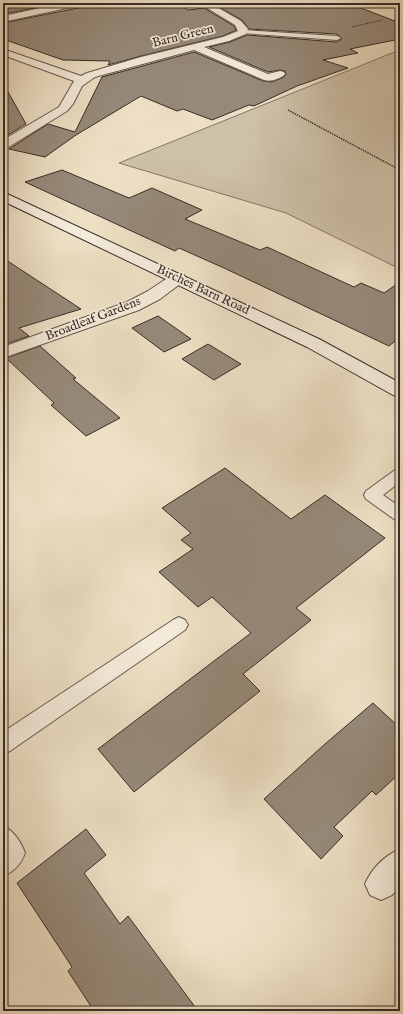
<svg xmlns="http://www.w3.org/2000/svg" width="403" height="1014" viewBox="0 0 403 1014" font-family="'IM FELL English',serif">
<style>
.green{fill:#cec1a9;stroke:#837668}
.building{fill:#968979;stroke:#382c27}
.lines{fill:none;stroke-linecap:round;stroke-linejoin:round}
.service-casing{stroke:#65594e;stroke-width:2}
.minor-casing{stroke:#65594e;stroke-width:2}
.tertiary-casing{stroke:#65594e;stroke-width:2}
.secondary-casing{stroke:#382c27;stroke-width:2}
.path-far1{stroke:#382c27;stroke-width:1;stroke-dasharray:1.5 1;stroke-linecap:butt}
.path{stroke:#382c27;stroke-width:1.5;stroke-dasharray:1.5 1;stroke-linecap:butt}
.service{fill:#f3ead9;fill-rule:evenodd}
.minor{fill:#f3ead9;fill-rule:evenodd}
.tertiary{fill:#f3ead9;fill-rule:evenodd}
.secondary{fill:#f3ead9;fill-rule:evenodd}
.labels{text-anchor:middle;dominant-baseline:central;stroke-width:3.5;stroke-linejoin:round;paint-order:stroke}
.far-street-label{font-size:13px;fill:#382c27;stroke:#f3ead9}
</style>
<rect width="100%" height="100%" fill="#eddfc4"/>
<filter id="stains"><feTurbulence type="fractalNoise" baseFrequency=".005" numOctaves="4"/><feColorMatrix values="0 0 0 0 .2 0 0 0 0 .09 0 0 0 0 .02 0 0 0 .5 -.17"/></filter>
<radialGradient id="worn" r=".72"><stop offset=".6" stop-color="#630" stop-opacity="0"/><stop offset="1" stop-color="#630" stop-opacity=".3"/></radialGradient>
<path class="green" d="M397 51 400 53V269L286 213 119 163Z"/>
<g class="building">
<path d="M3 3H26L35 8 3 14Z"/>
<path d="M103 3H177L188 10 204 8 234 26 236 30 223 36 141 56 108 65 110 61 63 60 3 39V23Z"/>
<path d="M235 3H348L400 23V39L350 49 358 53 323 60 348 68 297 86 254 106 249 105 212 120 183 109 177 111 141 96 76 135 45 157 9 149 48 124 75 132 102 77 194 52 263 81 272 82 284 77 286 74 285 71 280 70 268 72 209 47 230 42 247 35 337 42 342 39 337 34 249 29 242 20 217 6Z"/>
<path d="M3 83 26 124 3 138Z"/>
<path d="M62 170 129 198 152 188 202 210 185 219 260 250 267 247 354 287 361 283 384 293 400 282V337L389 346 224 268 179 248 175 251 25 182Z"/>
<path d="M3 258 81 309 19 328 29 336 3 345Z"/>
<path d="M158 316 174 327 191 339 164 352 132 328Z"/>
<path d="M208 344 241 364 214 380 182 359Z"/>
<path d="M40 346 76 378 73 379 120 418 86 436 51 405 54 403 6 358Z"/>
<path d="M225 468 291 519 325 495 385 538 296 608 311 620 243 674 260 691 134 792 98 749 251 633 212 597 198 607 159 572 193 549 181 540 191 533 162 508Z"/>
<path d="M373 703 400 728V773L376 795 372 791 334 827 343 836 321 859 264 799 325 744Z"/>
<path d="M86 829 106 855 84 873 120 924 128 916 198 1011H94L68 971 72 967 17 883Z"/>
</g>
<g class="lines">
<g class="service-casing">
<g id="service">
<path d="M243 30 337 36 341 38 337 40 241 33 239 32Z"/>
<path d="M400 469V482L383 495 400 507V521L394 519 366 499 364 495 366 491 395 470Z"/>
<path d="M179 617 185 620 188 625 185 630 10 751 3 754V732L173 620Z"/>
<path d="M3 826C14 831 21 842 25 853 21 864 14 872 3 876Z"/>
</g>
</g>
<g class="minor-casing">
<g id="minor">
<path d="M64 3H80L76 6 3 22V16Z"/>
<path d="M199 3H210L241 21 248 29 246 34 229 41 204 47 268 74 280 71 284 72 285 74C281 79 270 82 264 80L194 50 95 77 82 86 73 104 67 111 7 148 3 149V140L59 107 74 81 3 55V49L81 76 87 73 141 57 223 37 238 31 235 25Z"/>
<path d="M178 273 184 275 186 278 184 281 160 299 139 310 3 358V347L127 302 148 291 172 275Z"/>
<path d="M400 849V887L392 895 381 900 370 895 365 884C372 868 384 856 400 849Z"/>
</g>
</g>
<g class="tertiary-casing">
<path id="tertiary" d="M386 3H400V9L387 5Z"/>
</g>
<g class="secondary-casing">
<path id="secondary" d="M3 192 319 339 400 383V397L393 395 307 347 3 201Z"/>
</g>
<path class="path-far1" d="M352 27 382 20"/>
<path class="path" d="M288 110 400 170"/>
<use href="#service" class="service"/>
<use href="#minor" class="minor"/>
<use href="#tertiary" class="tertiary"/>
<use href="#secondary" class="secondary"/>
</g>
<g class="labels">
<g class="far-street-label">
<text transform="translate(183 36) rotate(-14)">Barn Green</text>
<text transform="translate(203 290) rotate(25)">Birches Barn Road</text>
<text transform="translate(93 319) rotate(-21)">Broadleaf Gardens</text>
</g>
</g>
<rect width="403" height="1014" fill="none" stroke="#eddfc4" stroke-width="16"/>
<rect x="4" y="4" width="395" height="1006" fill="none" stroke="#382c27" stroke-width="2"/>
<rect x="8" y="8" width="387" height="998" fill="none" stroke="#382c27"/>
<rect width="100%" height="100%" filter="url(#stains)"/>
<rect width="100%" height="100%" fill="url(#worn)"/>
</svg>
